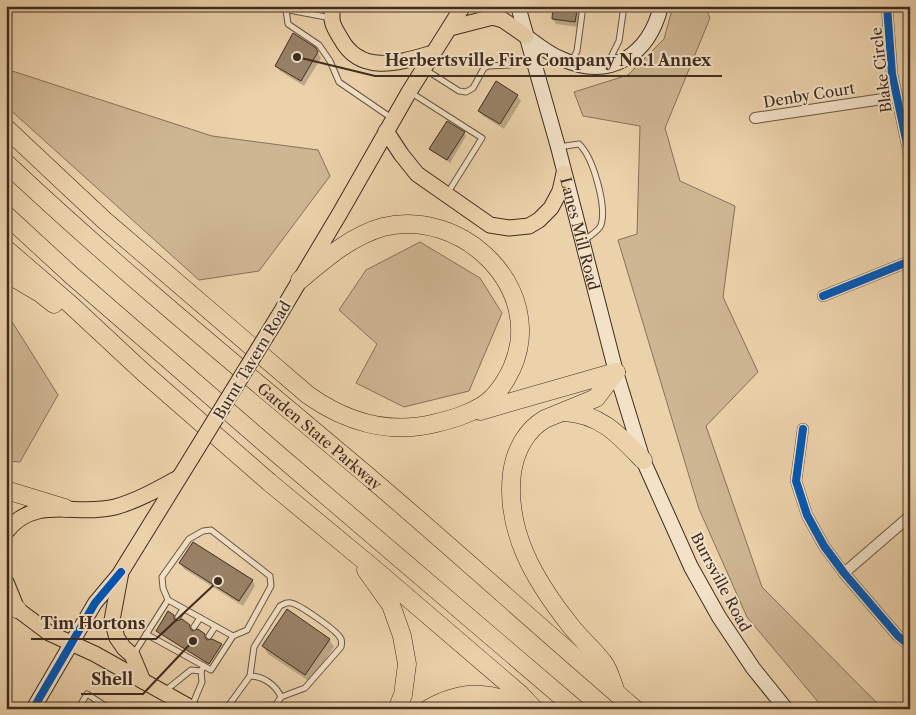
<svg xmlns="http://www.w3.org/2000/svg" width="916" height="715" viewBox="0 0 916 715" font-family="'Libre Caslon Text',serif">
<style>
.green{fill:#cfb693;stroke:#87715a}
.shadow{fill:#0003}
.building{fill:#998268;stroke:#3f2c20}
.lines{fill:none;stroke-linecap:round;stroke-linejoin:round}
.lane-casing{stroke:#6a5643;stroke-width:7}
.street-casing{stroke:#6a5643;stroke-width:12}
.secondary-casing{stroke:#3f2c20;stroke-width:16}
.primary-casing{stroke:#3f2c20;stroke-width:17}
.highway-casing{stroke:#3f2c20;stroke-width:19}
.path{stroke:#3f2c20;stroke-width:2.5;stroke-dasharray:4 2.5;stroke-linecap:butt}
.lane{stroke:#f3e2c8;stroke-width:5}
.street{stroke:#f3e2c8;stroke-width:10}
.secondary{stroke:#f3e2c8;stroke-width:14}
.primary{stroke:#ecd2ab;stroke-width:15}
.highway{stroke:#ecd2ab;stroke-width:18}
.primary-bridge-casing{stroke:#3f2c20;stroke-width:17;stroke-linecap:butt}
.primary-bridge{stroke:#ecd2ab;stroke-width:15}
.cycleway-casing{stroke:#f3e2c8;stroke-width:11}
.cycleway{stroke:#0057b8;stroke-width:8}
.labels{text-anchor:middle;dominant-baseline:central;stroke-width:4;stroke-linejoin:round;paint-order:stroke}
.street-label{font-size:15px;fill:#3f2c20;stroke:#f3e2c8}
.leader{fill:none;stroke:#3f2c20;stroke-width:2}
.callout-dot{fill:#3f2c20;stroke:#f3e2c8;stroke-width:2}
.callout-label{font-size:16px;text-anchor:middle;font-weight:bold;fill:#3f2c20;stroke:#f3e2c8;stroke-width:4;stroke-linejoin:round;paint-order:stroke}
</style>
<rect width="100%" height="100%" fill="#ecd2ab"/>
<filter id="stains"><feTurbulence type="fractalNoise" baseFrequency=".004" numOctaves="4"/><feColorMatrix values="0 0 0 0 .2 0 0 0 0 .09 0 0 0 0 .02 0 0 0 .5 -.17"/></filter>
<radialGradient id="worn" r=".72"><stop offset=".6" stop-color="#630" stop-opacity="0"/><stop offset="1" stop-color="#630" stop-opacity=".3"/></radialGradient>
<g class="green">
<path d="M673 6H705L710 18 665 128 680 181 735 206 723 297 758 372 706 426 762 587 883 709H824L747 617 699 509 618 240 637 234 640 126 583 116 574 92 628 75 664 39Z"/>
<path d="M6 69 212 136 318 150 330 176 259 271 199 280 6 106Z"/>
<path d="M420 242 480 278 502 313 469 391 404 407 356 383 377 344 339 310 366 270Z"/>
<path d="M6 312 58 395 20 462 6 461Z"/>
</g>
<g class="shadow">
<path d="M555 6H581L578 27 556 24 553 19Z"/>
<path d="M315 49 321 58 304 86 280 71 276 66Z"/>
<path d="M517 96 521 101 504 129 483 116 479 111Z"/>
<path d="M464 133 466 136 450 163 433 152 431 149Z"/>
<path d="M181 564 252 580 255 586 243 606 184 569Z"/>
<path d="M173 616 174 621 189 626 190 630 204 635 205 639 221 645V646L210 664 158 632 157 631Z"/>
<path d="M329 639 334 647 310 682 268 654 263 646Z"/>
</g>
<g class="building">
<path d="M553 6H578L575 22 552 19Z"/>
<path d="M293 33 316 48 318 52 301 81 275 66Z"/>
<path d="M496 81 518 95 500 124 478 111Z"/>
<path d="M447 121 465 132 447 160 429 149Z"/>
<path d="M193 542 253 580 239 601 179 563Z"/>
<path d="M287 609 330 639 305 675 262 646Z"/>
<path d="M168 611 174 615V619L176 621 182 619 190 625V628L192 631 198 629 205 634V637L207 640 212 639 222 644 209 664 156 631Z"/>
</g>
<g class="lines">
<g class="lane-casing">
<g id="lane">
<path d="M268 6 331 18"/>
<path d="M286 10 288 24 319 45 330 61 339 82 393 119"/>
<path d="M521 11 539 6"/>
<path d="M572 61 577 51 583 6"/>
<path d="M608 63 619 41 624 6"/>
<path d="M426 70 459 91 466 92 473 88 484 68 488 66 509 65 533 61"/>
<path d="M410 92 482 138 447 194"/>
<path d="M558 147 579 144C593 157 607 206 601 225 599 231 589 236 584 241"/>
<path d="M178 617 183 609"/>
<path d="M194 627 200 618"/>
<path d="M146 634 204 666"/>
<path d="M209 636 215 627"/>
<path d="M133 655 168 600"/>
<path d="M201 671 204 666 211 670 233 636 247 630 271 586 270 576 211 530 203 531 189 539 162 577 163 588 168 600 233 636"/>
<path d="M250 676 254 647 280 606C284 604 286 602 291 603 299 604 334 629 339 636 342 639 342 643 341 647L305 688 281 697"/>
<path d="M165 691 191 670 201 671 202 682 192 706"/>
<path d="M78 709 87 694 110 709"/>
<path d="M226 709 250 676C263 676 276 685 281 697L273 709"/>
</g>
</g>
<g class="street-casing">
<g id="street">
<path d="M887 6 892 74 910 158"/>
<path d="M755 118 896 97"/>
<path d="M823 296 910 261"/>
<path d="M803 429 796 481 807 515 824 546 844 573 898 636 910 646"/>
<path d="M844 573 910 516"/>
</g>
</g>
<g class="secondary-casing">
<g id="secondary">
<path id="s1" d="M518 6 558 147 616 372 643 460 691 567 719 617 753 668 786 709"/>
<path d="M526 36C538 45 549 54 562 59 610 81 649 55 661 6"/>
<path d="M33 709 95 603 121 572"/>
</g>
</g>
<g class="primary-casing">
<g id="primary">
<path d="M333 6C330 22 333 26 341 39 361 76 401 62 433 53"/>
<path d="M450 28 493 17 503 20 526 36"/>
<path d="M386 131 401 154 417 174 490 225 509 228 529 226 539 220 551 208 560 191 564 173"/>
<path d="M278 317 340 213 409 92 463 6"/>
<path d="M6 532C35 494 76 517 115 507 137 501 158 489 178 478"/>
<path d="M6 582 17 609 49 633 95 654 193 709"/>
<path d="M143 681 132 655 124 648 117 638 112 620 121 572 192 457"/>
</g>
</g>
<g class="highway-casing">
<g id="highway">
<path d="M6 128 104 220 308 395C346 422 390 435 436 423 452 419 467 415 482 406 496 397 505 383 512 368 547 289 462 207 383 227 351 236 325 259 300 280"/>
<path id="s2" d="M6 163C125 275 252 378 376 483 463 557 548 635 635 709"/>
<path d="M6 215 70 274 281 457 576 709"/>
<path d="M6 249 71 305 143 372 269 482 373 568 520 694 534 709"/>
<path d="M6 273 40 293 54 304"/>
<path d="M480 411 616 372"/>
<path d="M564 412C601 414 619 435 643 460"/>
<path d="M6 490 65 508"/>
<path d="M366 570 391 605 402 636 407 664 403 695 397 709"/>
<path d="M6 604 17 609"/>
<path d="M615 690C612 681 609 669 603 662 593 649 580 638 570 625 535 581 505 531 512 473 515 451 526 430 545 419L596 398 616 372"/>
<path d="M428 709C467 687 490 693 530 708"/>
</g>
</g>
<path class="path" d="M6 20 14 6"/>
<use href="#lane" class="lane"/>
<use href="#street" class="street"/>
<use href="#secondary" class="secondary"/>
<use href="#primary" class="primary"/>
<use href="#highway" class="highway"/>
<g class="primary-bridge-casing">
<path id="primary-bridge" d="M192 457 278 317"/>
</g>
<use href="#primary-bridge" class="primary-bridge"/>
<g class="cycleway-casing">
<g id="cycleway">
<path d="M887 6 892 74 910 158"/>
<path d="M823 296 910 261"/>
<path d="M803 429 796 481 807 515 824 546 844 573 898 636 910 646"/>
<path d="M33 709 95 603 121 572"/>
</g>
</g>
<use href="#cycleway" class="cycleway"/>
</g>
<g class="labels">
<g class="street-label">
<text transform="translate(881 70) rotate(-97)">Blake Circle</text>
<text transform="translate(809 95) rotate(-9)">Denby Court</text>
<text stroke="none"><textPath href="#s1" startOffset="236">Lanes Mill Road</textPath></text>
<text transform="translate(252 360) rotate(-59)">Burnt Tavern Road</text>
<text stroke="none"><textPath href="#s2" startOffset="416">Garden State Parkway</textPath></text>
<text transform="translate(721 582) rotate(62)">Burrsville Road</text>
</g>
</g>
<path class="leader" d="M297 57L375 76H722M218 581L156 639H31M193 641L143 694H81"/>
<g class="callout-dot">
<circle cx="297" cy="57" r="5"/>
<circle cx="218" cy="581" r="5"/>
<circle cx="193" cy="641" r="5"/>
</g>
<g class="callout-label">
<text x="548" y="66">Herbertsville Fire Company No.1 Annex</text>
<text x="93" y="629">Tim Hortons</text>
<text x="112" y="685">Shell</text>
</g>
<rect width="916" height="715" fill="none" stroke="#ecd2ab" stroke-width="25"/>
<rect x="8" y="8" width="901" height="700" fill="none" stroke="#3f2c20" stroke-width="2.5"/>
<rect x="12" y="12" width="891" height="690" fill="none" stroke="#3f2c20"/>
<rect width="100%" height="100%" filter="url(#stains)"/>
<rect width="100%" height="100%" fill="url(#worn)"/>
</svg>
